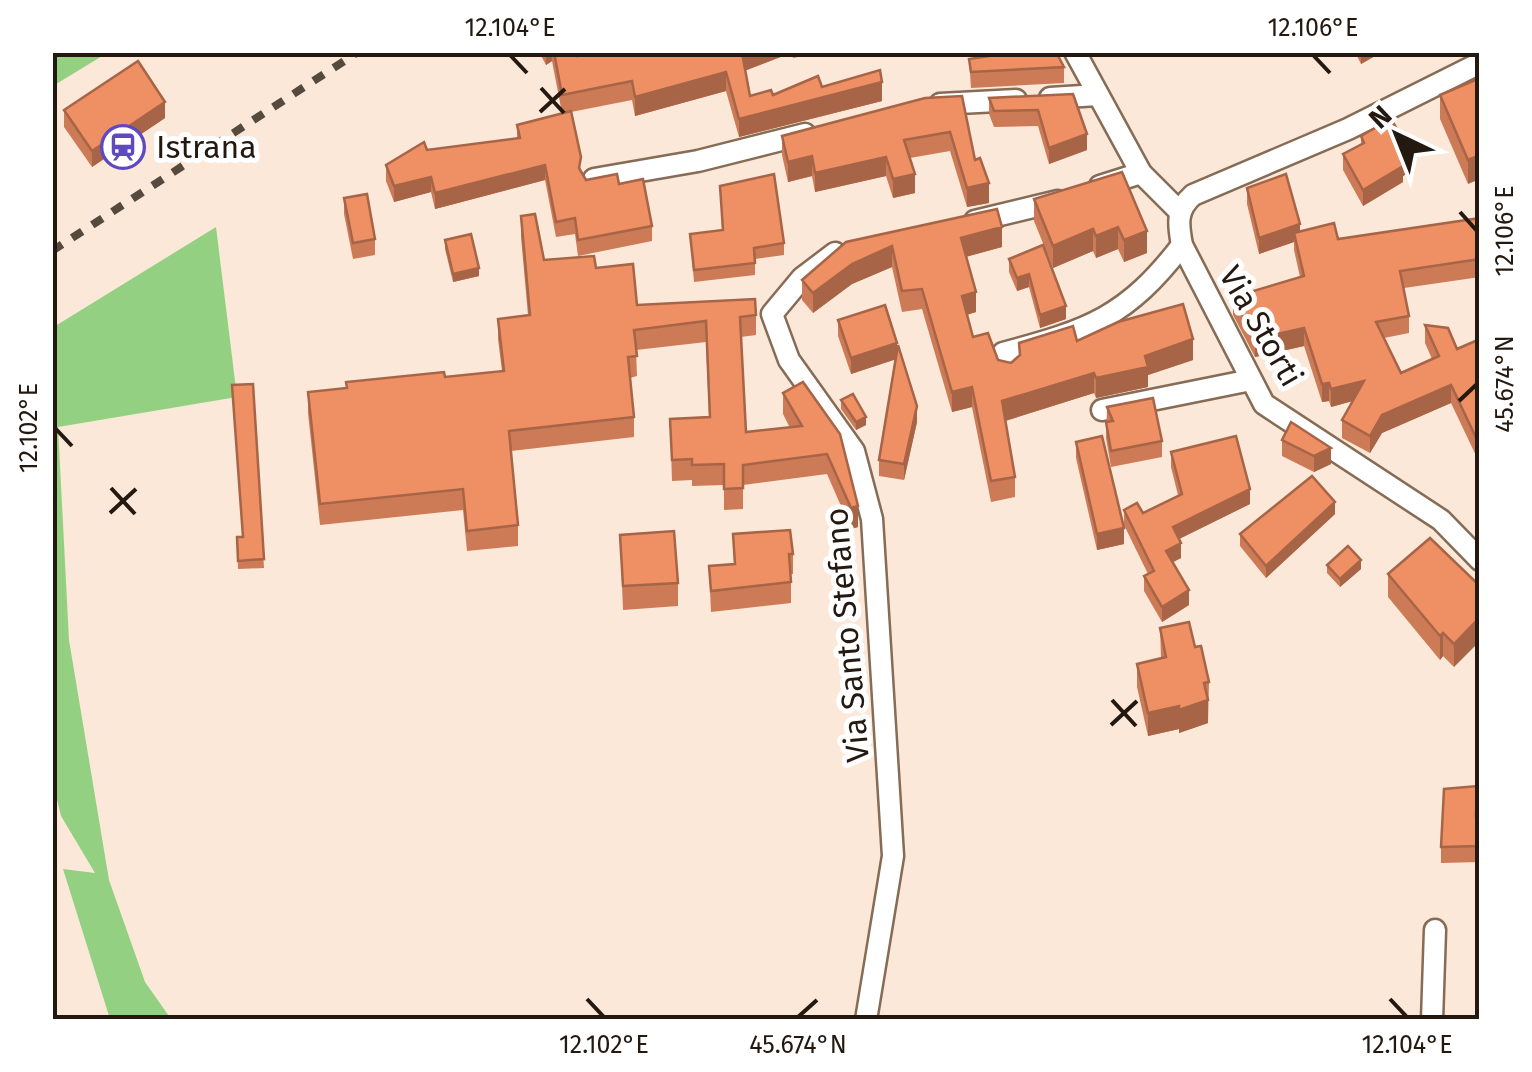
<svg xmlns="http://www.w3.org/2000/svg" width="1532" height="1072" viewBox="0 0 1532 1072" font-family="'Fira Sans',sans-serif">
<style>
.green{fill:#94d082}
.lines{fill:none;stroke-linecap:round;stroke-linejoin:round}
.street-casing{stroke:#866b55;stroke-width:25}
.street{stroke:#fff;stroke-width:20}
.rail{stroke:#564a3f;stroke-width:8;stroke-dasharray:12 12;stroke-linecap:butt}
.wall{fill:#cd7b56}
.shaded-wall{fill:#a76446}
.building{fill:#ee8f64;stroke:#a76446;stroke-width:2.5}
.ticks{fill:none;stroke:#241910;stroke-width:4}
.labels{text-anchor:middle;dominant-baseline:central;stroke-width:10;stroke-linejoin:round;paint-order:stroke}
.poi-label{font-size:32px;fill:#241910;stroke:#fff;text-anchor:start}
.street-label{font-size:32px;fill:#241910;stroke:#fff}
.neatline{fill:none;stroke:#241910;stroke-width:4}
.ticks-label{font-size:25px;text-anchor:middle;fill:#241910}
</style>
<rect width="100%" height="100%" fill="#fbe8d9"/>
<g class="green">
<path d="M53 52H107V53L53 86Z"/>
<path d="M216 227 237 397 58 427 69 640 109 880 145 982 171 1019H110L63 869 95 873 61 816 53 783 52 328Z"/>
</g>
<g class="lines">
<g class="street-casing">
<g id="street">
<path d="M1075 52 1141 173 1180 212"/>
<path d="M1480 63 1348 129 1193 195C1176 210 1178 224 1182 245L1264 404 1441 520 1480 560"/>
<path d="M1050 98 1098 95"/>
<path d="M940 104 1016 100"/>
<path d="M594 179 698 161 805 134"/>
<path d="M1100 186 1141 173"/>
<path d="M975 221 1058 201"/>
<path d="M835 253 802 278 772 314 789 360 854 451 872 519 893 856 866 1020"/>
<path d="M1007 370 1003 353C1089 330 1127 317 1182 245"/>
<path d="M1102 410 1251 380"/>
<path d="M1432 1020 1435 930"/>
</g>
</g>
<use href="#street" class="street"/>
<path class="rail" d="M52 251 358 52"/>
</g>
<g class="wall">
<path d="M539 52H575L577 56 594 52H824L793 58 791 53 745 70 750 96 773 95 822 87 882 101 739 137 726 91 635 116 632 100 571 112 581 172 586 180 619 184 652 226V241L578 256 575 234 556 237 545 180 435 209 431 192 394 202 386 181V165L427 150 517 138V125L562 113 552 61 546 65Z"/>
<path d="M1355 52H1382L1361 64Z"/>
<path d="M969 59 1064 67V83L971 88Z"/>
<path d="M1480 78 1468 184 1440 119V95Z"/>
<path d="M1073 94 1087 150 1049 164 1038 126 994 127 989 114V98Z"/>
<path d="M925 98 975 160 989 203 967 207 950 151 910 158 915 193 893 198 886 176 815 192 812 176 788 182 782 155V136Z"/>
<path d="M64 110 165 118 92 167 64 127Z"/>
<path d="M1361 136 1412 171 1403 176V182L1363 206 1343 170V154L1361 145Z"/>
<path d="M1122 172 1147 253 1124 262 1118 249 1096 258 1093 251 1053 268 1034 221V199Z"/>
<path d="M720 186 784 243V255L755 259V275L694 282 690 234 722 230Z"/>
<path d="M1247 188 1300 231 1338 239 1480 218V277L1404 288 1409 316V333L1384 338 1401 373 1432 359 1425 343V325L1457 349 1480 339V464L1451 403 1382 433 1370 453 1342 438V420L1352 401 1331 407 1329 401 1322 402 1304 346 1255 357 1233 315V297L1300 277 1294 250V242L1259 254 1247 204Z"/>
<path d="M344 198 375 239V255L353 259 344 214Z"/>
<path d="M521 216 544 260 596 268 637 305 756 315V335L741 337 746 432 790 428 783 414V393L840 434 858 527 851 529 827 474 743 485V509L724 510V485L692 486V480L672 481 670 419 709 417 706 342 636 350 637 376 630 378 634 417V437L511 451 518 525V546L467 551 463 510 320 525 308 413V392L502 371 498 339V319L528 315 521 237Z"/>
<path d="M445 240 479 276 453 282 445 249Z"/>
<path d="M846 242 1002 247 966 257 976 312 967 315 973 337 998 360 1011 363 1077 341 1193 360 1148 375V387L1096 398 1094 393 1005 421 1015 477V497L991 502 972 407 952 412 922 309 902 312 892 267 852 284 813 313 802 300V280Z"/>
<path d="M1043 245 1066 319 1040 328 1029 287 1017 291 1009 272V259Z"/>
<path d="M838 320 897 349 917 422 904 480 879 476V460L895 359 851 374 838 336Z"/>
<path d="M253 384 264 568 238 569 237 537H242Z"/>
<path d="M841 400 866 425 856 430 841 409Z"/>
<path d="M1107 407 1162 441V457L1111 467 1106 438Z"/>
<path d="M1282 440 1331 464 1314 472 1282 456Z"/>
<path d="M1076 442 1124 544 1097 550 1076 458Z"/>
<path d="M1171 452 1250 504 1179 539 1181 558 1172 562 1189 605 1162 622 1144 591V576L1148 574 1124 525V510L1143 513 1178 495 1171 467Z"/>
<path d="M1335 514 1266 578 1240 546V534Z"/>
<path d="M733 534 793 554V574H791V603L711 612 709 566 734 564Z"/>
<path d="M620 535 678 583V606L623 610Z"/>
<path d="M1327 565 1361 569 1340 587 1327 573Z"/>
<path d="M1388 574 1480 586 1454 667 1443 656 1440 660 1388 597Z"/>
<path d="M1160 628 1195 647 1209 682 1208 723 1179 733V729L1148 736 1137 687V664L1161 658Z"/>
<path d="M1476 816H1480V862L1441 863V847Z"/>
</g>
<g class="shaded-wall">
<path d="M546 52H552V61L546 65Z"/>
<path d="M791 52V53L742 72V53Z"/>
<path d="M1361 52H1382L1361 64Z"/>
<path d="M726 72V91L635 116V97Z"/>
<path d="M882 82V101L739 137V119Z"/>
<path d="M165 102V118L92 167V151Z"/>
<path d="M1087 134V150L1049 164V148Z"/>
<path d="M1412 155V171L1403 176V182L1363 206V190Z"/>
<path d="M1480 155V179L1468 184V160Z"/>
<path d="M812 156V176L788 182V162Z"/>
<path d="M886 157V176L815 192V173Z"/>
<path d="M545 165V180L435 209V193Z"/>
<path d="M915 174V193L893 198V179Z"/>
<path d="M431 177V192L394 202V186Z"/>
<path d="M989 183V203L967 207V188Z"/>
<path d="M1300 224V240L1294 233V242L1259 254V238Z"/>
<path d="M1002 227V247L961 258V238Z"/>
<path d="M1118 227V249L1096 258V236Z"/>
<path d="M1093 229V251L1053 268V246Z"/>
<path d="M1147 231V253L1124 262V240Z"/>
<path d="M892 246V267L852 284 813 313V293L852 264Z"/>
<path d="M479 268V276L453 282V274Z"/>
<path d="M1029 274V287L1017 291V278Z"/>
<path d="M976 292V312L962 316V296Z"/>
<path d="M1066 306V319L1040 328V315Z"/>
<path d="M1304 328V346L1255 357V339Z"/>
<path d="M1193 339V360L1148 375V387L1096 398V378L1145 356Z"/>
<path d="M897 343V359L851 374V358Z"/>
<path d="M1094 373V393L1002 422V401Z"/>
<path d="M1364 381V398L1331 407V389Z"/>
<path d="M1329 383V401L1322 402V384Z"/>
<path d="M1451 385V403L1382 433 1370 453V436L1382 415Z"/>
<path d="M972 387V407L952 412V392Z"/>
<path d="M917 406V422L904 480V464Z"/>
<path d="M866 417V425L856 430V422Z"/>
<path d="M1331 448V464L1314 472V456Z"/>
<path d="M1250 489V504L1173 542V527Z"/>
<path d="M1335 502V514L1266 578V566Z"/>
<path d="M858 506V527L851 529V508Z"/>
<path d="M1124 528V544L1097 550V534Z"/>
<path d="M1181 543V558L1166 566V551Z"/>
<path d="M1361 560V569L1340 587V579Z"/>
<path d="M1189 590V605L1162 622V607Z"/>
<path d="M1480 617V641L1454 667V644Z"/>
<path d="M1443 633V656L1440 660V636Z"/>
<path d="M1208 700V723L1179 733V710Z"/>
<path d="M1179 706V729L1148 736V713Z"/>
</g>
<g class="building">
<path d="M554 52H575L577 56 594 52H743L742 53 750 96 771 90 773 95 818 76 822 87 880 70 882 82 739 119 726 72 635 97 632 81 562 95Z"/>
<path d="M1017 52H1056L1064 67 971 72 969 59Z"/>
<path d="M138 61 165 102 92 151 64 110Z"/>
<path d="M1480 78V155L1468 160 1440 95Z"/>
<path d="M1073 94 1087 134 1049 148 1038 110 994 111 989 98Z"/>
<path d="M962 96 975 160 980 158 989 183 967 188 950 132 904 140 915 174 893 179 886 157 815 173 812 156 788 162 782 136 925 98Z"/>
<path d="M571 111 581 157 579 168 586 180 617 174 619 184 643 179 652 226 578 240 575 218 556 222 545 165 435 193 431 177 394 186 386 165 424 142 427 150 520 138 517 125Z"/>
<path d="M1391 119 1412 155 1401 161 1403 166 1363 190 1343 154 1364 143 1361 136Z"/>
<path d="M1122 172 1147 231 1124 240 1118 227 1096 236 1093 229 1053 246 1034 199Z"/>
<path d="M774 174 784 243 754 248 755 263 694 270 690 234 723 230 720 186Z"/>
<path d="M1286 174 1300 224 1259 238 1247 188Z"/>
<path d="M367 194 375 239 353 243 344 198Z"/>
<path d="M997 209 1002 227 961 238 976 292 962 296 973 337 988 333 998 360 1011 363 1020 355 1019 343 1073 326 1077 341 1118 322 1183 304 1193 339 1145 356 1148 367 1096 378 1094 373 1002 401 1015 477 991 481 972 387 952 392 922 289 902 291 892 246 852 264 813 293 802 280 846 242Z"/>
<path d="M535 214 544 260 594 256 596 268 633 264 637 305 755 299 756 315 740 317 746 432 802 426 783 393 803 382 840 434 858 506 851 508 827 454 743 465V488L724 489V464L692 465V459L672 460 670 419 710 417 706 321 634 330 637 356 628 357 634 417 509 431 518 525 467 531 463 489 320 504 308 392 347 388 346 382 444 372 445 377 504 371 498 319 530 315 521 216Z"/>
<path d="M1480 218V259L1400 271 1409 316 1376 322 1401 373 1439 356 1425 325 1448 328 1457 349 1480 339V446L1451 385 1382 415 1370 436 1342 420 1364 381 1331 389 1329 383 1322 384 1304 328 1255 339 1233 297 1304 276 1294 233 1334 223 1338 239Z"/>
<path d="M471 234 479 268 453 274 445 240Z"/>
<path d="M1043 245 1066 306 1040 315 1029 274 1017 278 1009 259Z"/>
<path d="M885 305 897 343 851 358 838 320Z"/>
<path d="M898 345 917 406 904 464 879 460Z"/>
<path d="M253 384 264 559 238 561 237 537H243L232 385Z"/>
<path d="M853 394 866 417 856 422 841 400Z"/>
<path d="M1153 398 1162 441 1111 451 1106 422 1113 421 1107 407Z"/>
<path d="M1291 422 1331 448 1314 456 1282 440Z"/>
<path d="M1102 436 1124 528 1097 534 1076 442Z"/>
<path d="M1236 436 1250 489 1173 527 1181 543 1166 551 1189 590 1162 607 1144 576 1154 571 1124 510 1137 503 1143 513 1182 494 1171 452Z"/>
<path d="M1312 476 1335 502 1266 566 1240 534Z"/>
<path d="M790 530 793 554H789L791 582 711 591 709 566 735 564 733 534Z"/>
<path d="M674 531 678 583 623 586 620 535Z"/>
<path d="M1430 538 1480 586V617L1454 644 1443 633 1440 636 1388 574Z"/>
<path d="M1348 546 1361 560 1340 579 1327 565Z"/>
<path d="M1189 622 1195 647 1201 646 1209 682 1204 683 1208 700 1179 710V706L1148 713 1137 664 1166 657 1160 628Z"/>
<path d="M1477 786 1476 816H1480V846L1441 847 1444 789Z"/>
</g>
<path class="ticks" d="M510 55 527 73M1313 55 1330 73M541 88 564 113M540 112 565 89M1460 212 1477 231M1459 401 1477 384M55 428 72 446M111 488 135 514M110 513 136 489M1112 700 1136 726M1111 725 1137 701M587 999 604 1017M1390 999 1407 1017M798 1017 817 1000"/>
<defs>
<g id="station-ring" transform="scale(2.25)"><circle r="9.5" fill="#fff" stroke="#5f49c2" stroke-width="1.5"/><path d="M-3-6H3Q5-6 5-4V2Q5 4 3 4L4.5 6H3L1.5 4h-3L-3 6H-4.5L-3 4Q-5 4-5 2V-4Q-5-6-3-6ZM-3.5-4v3h7v-3ZM-3.5 1v1.5H-2V1ZM2 1v1.5H3.5V1Z" fill="#5f49c2"/></g>
</defs>
<g fill-rule="evenodd">
<use href="#station-ring" x="123" y="147"/>
</g>
<g class="labels">
<g class="poi-label">
<text x="156" y="147">Istrana</text>
</g>
<g class="street-label">
<text transform="translate(1261 326) rotate(60)">Via Storti</text>
<text transform="translate(847 635) rotate(-95)">Via Santo Stefano</text>
</g>
</g>
<rect width="1532" height="1072" fill="none" stroke="#ffffff" stroke-width="110"/>
<g transform="translate(1397 135) rotate(317)" stroke="#ffffff" stroke-width="8" paint-order="stroke">
<path d="M0-8L18 38L0 25L-18 38Z" fill="#241910"/>
<text y="-15" font-size="28" font-weight="bold" text-anchor="middle" fill="#241910">N</text>
</g>
<rect x="55" y="55" width="1422" height="962" class="neatline"/>
<g class="ticks-label">
<text x="510" y="36">12.104°E</text>
<text x="1313" y="36">12.106°E</text>
<text transform="translate(1504 231) rotate(-90)" y="9">12.106°E</text>
<text transform="translate(1504 384) rotate(-90)" y="9">45.674°N</text>
<text transform="translate(28 428) rotate(-90)" y="9">12.102°E</text>
<text x="604" y="1053">12.102°E</text>
<text x="798" y="1053">45.674°N</text>
<text x="1407" y="1053">12.104°E</text>
</g>
</svg>
